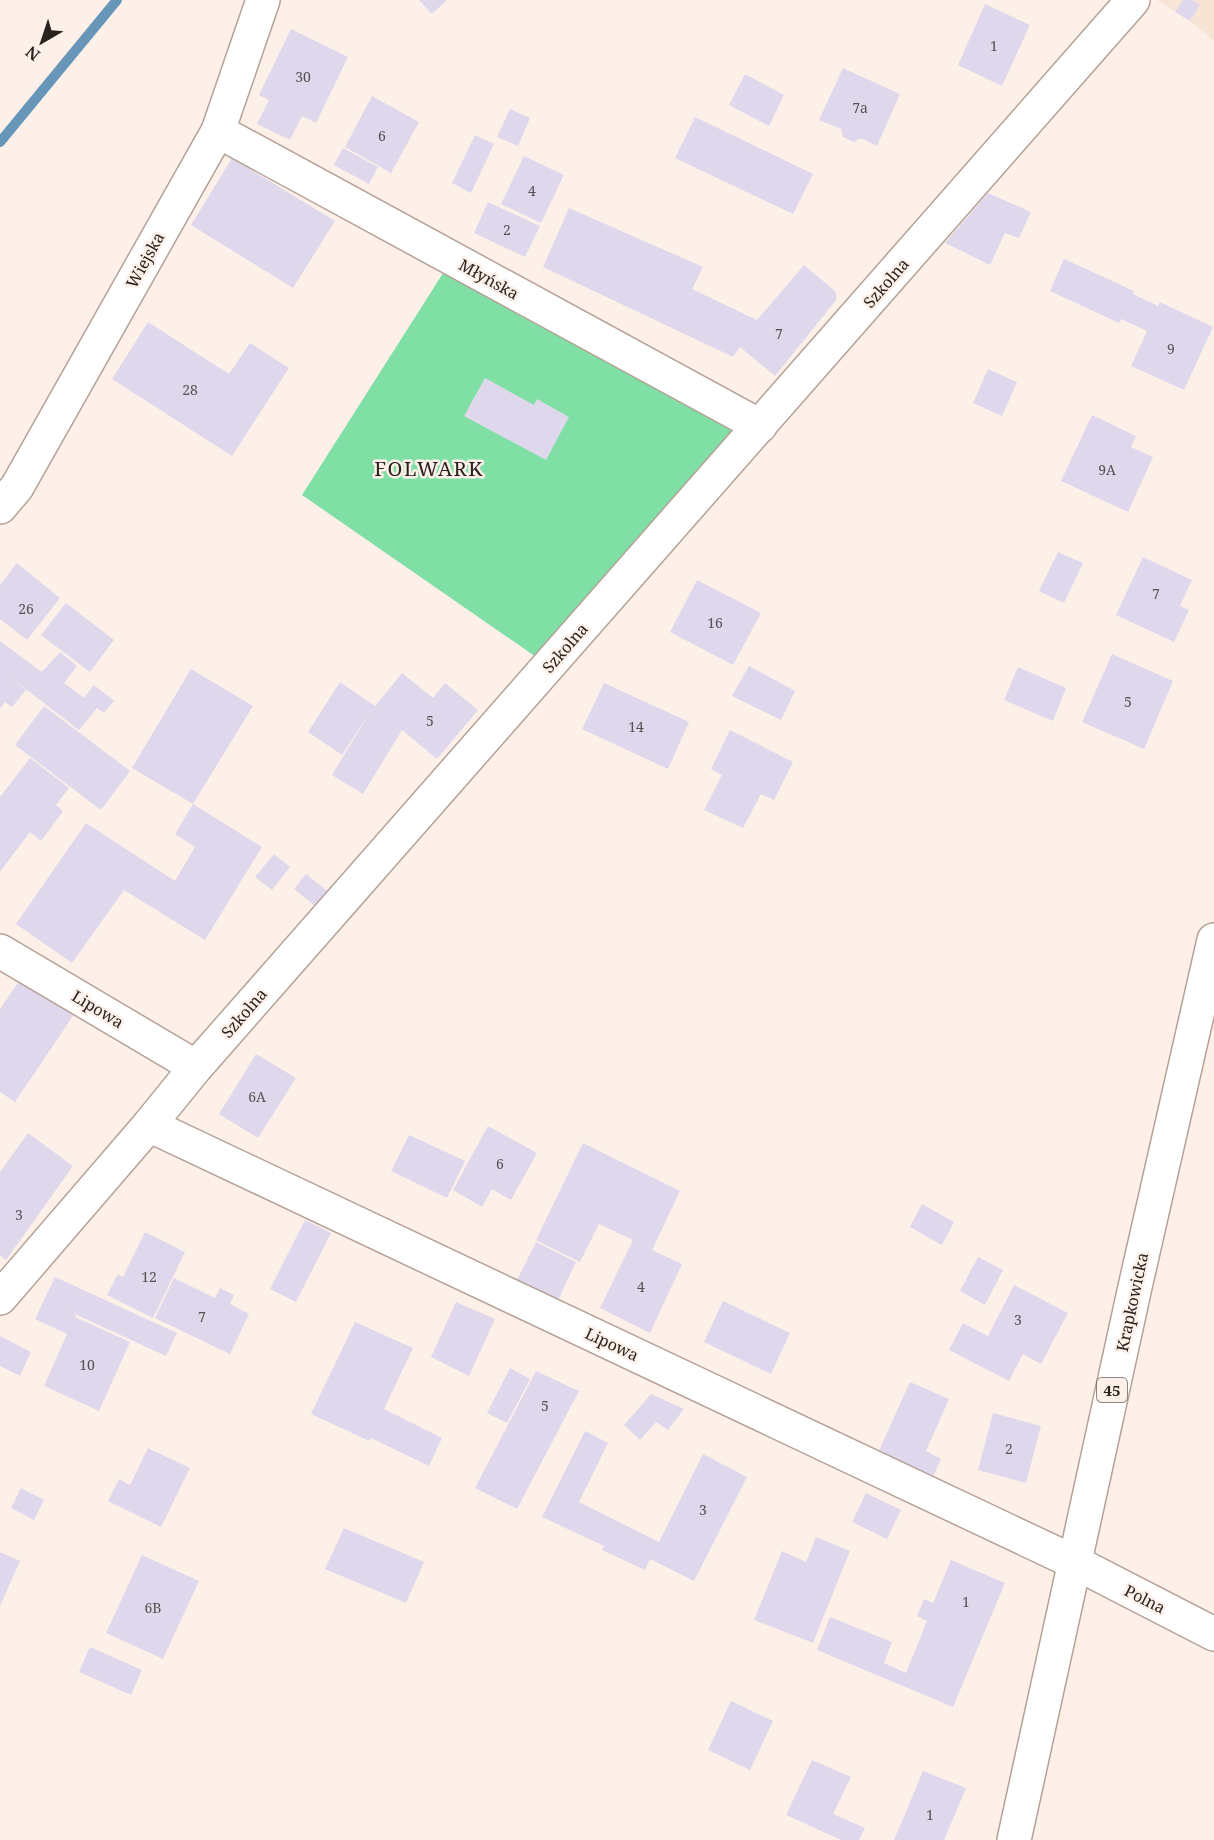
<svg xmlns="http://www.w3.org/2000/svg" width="1214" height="1840" viewBox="0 0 1214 1840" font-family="'Noto Serif',serif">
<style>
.commercial{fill:#f8e4d5}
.green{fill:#80dfa5}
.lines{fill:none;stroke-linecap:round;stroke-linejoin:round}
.stream{stroke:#6796b9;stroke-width:10}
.building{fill:#dfd8ed}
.minor-casing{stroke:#b5a196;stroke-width:36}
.major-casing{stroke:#b5a196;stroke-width:36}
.minor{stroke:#fff;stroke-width:33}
.major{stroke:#fff;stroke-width:33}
.labels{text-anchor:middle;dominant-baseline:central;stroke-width:5;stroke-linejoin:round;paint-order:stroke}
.number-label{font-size:14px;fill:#575052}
.shield{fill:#fdf0e9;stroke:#69605b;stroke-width:1.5}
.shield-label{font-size:15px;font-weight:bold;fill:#2a221e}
.street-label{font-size:16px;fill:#2a221e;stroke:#fdf0e9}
.quarter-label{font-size:20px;letter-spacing:1.5px;fill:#2a221e;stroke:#fdf0e9}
</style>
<rect width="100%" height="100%" fill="#fdf0e9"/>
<path class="commercial" d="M1157 0H1214V41L1190 21Z"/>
<path class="green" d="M452 259 760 426 549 666 302 495Z"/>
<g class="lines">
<path class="stream" d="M0 142 117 0"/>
</g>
<g class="building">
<path d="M419 0H447L432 14Z"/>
<path d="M1183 0H1192L1200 5 1190 21 1175 12Z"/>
<path d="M985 4 1030 25 1002 86 958 65Z"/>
<path d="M291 29 348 57 316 123 302 116 290 140 257 124 269 100 259 95Z"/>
<path d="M843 68 900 94 877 146 861 138 854 142 843 137 841 129 819 120Z"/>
<path d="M745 74 784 95 769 126 729 105Z"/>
<path d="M372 96 419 122 391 173 345 147Z"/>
<path d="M510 109 530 118 518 146 497 137Z"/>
<path d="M695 117 813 174 793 214 675 158Z"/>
<path d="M475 135 494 144 471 193 452 183Z"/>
<path d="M343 148 378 167 369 184 334 165Z"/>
<path d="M524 156 564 175 541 223 501 204Z"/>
<path d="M232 158 335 221 293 288 191 225Z"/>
<path d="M988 193 1031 212 1019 238 1005 233 990 265 945 243Z"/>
<path d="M488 202 540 226 525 257 474 233Z"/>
<path d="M569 208 703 267 692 289 757 320 804 265 835 291 837 299 775 376 740 347 733 357 543 267Z"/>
<path d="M1064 259 1134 291 1133 294 1158 306 1160 302 1213 327 1184 390 1131 366 1147 331 1121 319 1119 323 1050 291Z"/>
<path d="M148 322 229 374 250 343 289 368 232 456 112 379Z"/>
<path d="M988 369 1017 382 1002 416 973 403Z"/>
<path d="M485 378 534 405 537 399 569 417 546 460 464 416Z"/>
<path d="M1092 415 1136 436 1131 447 1153 457 1128 512 1061 481Z"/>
<path d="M1058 552 1083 563 1064 603 1039 591Z"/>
<path d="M1143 557 1192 580 1180 606 1189 610 1174 642 1116 615Z"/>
<path d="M17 563 60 598 27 640 0 619V585Z"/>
<path d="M697 580 761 613 733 665 670 632Z"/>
<path d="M66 603 114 640 90 672 41 635Z"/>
<path d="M0 641 42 672 60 652 77 666 64 683 84 698 94 685 114 701 104 713 97 708 79 730 9 676 26 690 12 707 5 702 0 709Z"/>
<path d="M1112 654 1173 681 1144 749 1082 722Z"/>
<path d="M749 666 795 691 781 720 732 696Z"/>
<path d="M1018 667 1066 688 1053 721 1004 700Z"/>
<path d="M191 669 253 706 193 804 262 847 205 940 124 890 72 963 16 924 86 823 175 881 195 847 175 834 193 804 132 768Z"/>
<path d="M402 673 433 698 445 683 478 710 437 759 402 730 363 794 332 775 371 711 342 755 308 732 340 682 375 706Z"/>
<path d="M604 683 689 722 668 769 582 729Z"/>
<path d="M44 706 130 771 101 810 15 745Z"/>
<path d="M730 730 793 762 774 800 761 794 743 828 704 810 722 775 711 769Z"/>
<path d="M30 758 69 788 56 805 63 811 41 841 30 832 0 872V797Z"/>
<path d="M274 854 290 867 272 890 255 877Z"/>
<path d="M306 874 332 895 320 910 294 889Z"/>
<path d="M22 977 75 1013 15 1102 0 1092V1009Z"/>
<path d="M256 1054 296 1078 258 1138 219 1114Z"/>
<path d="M488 1126 537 1153 511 1200 492 1189 482 1207 453 1190Z"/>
<path d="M28 1133 73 1166 6 1260 0 1255V1172Z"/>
<path d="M409 1135 465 1161 447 1198 391 1171Z"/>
<path d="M583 1143 680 1191 652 1250 682 1264 650 1333 600 1308 633 1240 599 1224 580 1262 536 1240Z"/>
<path d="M922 1204 954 1222 942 1245 910 1227Z"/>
<path d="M305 1220 331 1233 296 1302 270 1289Z"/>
<path d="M145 1232 185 1252 153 1318 107 1295 118 1274 123 1277Z"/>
<path d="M536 1242 576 1262 558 1300 517 1280Z"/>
<path d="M978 1257 1003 1270 985 1305 960 1291Z"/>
<path d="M55 1277 177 1333 166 1356 68 1311 76 1315 75 1317 130 1342 99 1411 44 1386 67 1334 35 1319Z"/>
<path d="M174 1278 215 1298 220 1288 234 1295 230 1304 249 1314 230 1354 155 1318Z"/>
<path d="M1014 1285 1068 1313 1041 1364 1023 1354 1009 1381 949 1350 963 1323 988 1336Z"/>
<path d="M723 1301 790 1333 771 1374 704 1342Z"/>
<path d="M456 1302 495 1319 469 1376 431 1357Z"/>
<path d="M355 1322 413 1348 384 1409 442 1438 429 1466 371 1438 369 1441 311 1414Z"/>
<path d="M0 1336 31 1352 20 1376 0 1366Z"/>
<path d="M510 1368 530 1379 507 1423 487 1413Z"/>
<path d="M536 1371 579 1391 517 1509 475 1488Z"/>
<path d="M910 1382 949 1399 926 1451 941 1459 932 1479 877 1455Z"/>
<path d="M651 1394 684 1409 668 1430 656 1422 640 1440 624 1425Z"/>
<path d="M993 1413 1041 1426 1026 1483 978 1470Z"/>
<path d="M585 1431 608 1443 579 1502 659 1542 703 1454 747 1477 694 1581 650 1559 645 1570 602 1550 604 1546 542 1517Z"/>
<path d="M148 1448 190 1468 161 1527 108 1501 119 1479 130 1485Z"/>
<path d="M21 1488 44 1500 34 1520 11 1508Z"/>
<path d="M866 1493 901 1510 887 1539 852 1522Z"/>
<path d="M344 1528 424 1562 406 1603 325 1569Z"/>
<path d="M816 1537 850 1551 813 1643 754 1620 782 1551 806 1562Z"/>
<path d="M0 1552 20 1561 0 1606Z"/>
<path d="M142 1555 199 1581 163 1659 106 1633Z"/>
<path d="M951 1560 1005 1583 953 1707 817 1650 830 1617 892 1642 884 1663 906 1673 927 1621 917 1616 924 1599 933 1603Z"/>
<path d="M90 1647 142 1670 131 1695 79 1672Z"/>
<path d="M731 1701 773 1721 750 1770 708 1750Z"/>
<path d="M812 1760 851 1777 833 1814 865 1828 859 1840H841L786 1815Z"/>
<path d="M923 1771 966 1788 944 1840H894Z"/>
</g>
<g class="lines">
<g class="minor-casing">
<g id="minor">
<path d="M218 131 760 426"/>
<path d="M0 507 17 487 218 131 263 0"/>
<path d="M0 951 196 1067"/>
<path d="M149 1125 1076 1563 1214 1634"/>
<path d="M0 1298 149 1125 196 1067 1133 0"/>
</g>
</g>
<g class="major-casing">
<path id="major" d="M1014 1840 1135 1287 1214 940"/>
</g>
<use href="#minor" class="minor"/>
<use href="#major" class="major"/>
</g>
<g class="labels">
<g class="number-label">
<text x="994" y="45">1</text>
<text x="303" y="76">30</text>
<text x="860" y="107">7a</text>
<text x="382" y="135">6</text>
<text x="532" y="190">4</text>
<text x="507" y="229">2</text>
<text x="779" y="333">7</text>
<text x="1171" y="348">9</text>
<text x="190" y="389">28</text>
<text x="1107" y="469">9A</text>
<text x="1156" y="593">7</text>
<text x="26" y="608">26</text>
<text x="715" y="622">16</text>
<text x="1128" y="701">5</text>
<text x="430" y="720">5</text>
<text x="636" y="726">14</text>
<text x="257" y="1096">6A</text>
<text x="500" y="1163">6</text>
<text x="19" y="1214">3</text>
<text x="149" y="1276">12</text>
<text x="641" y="1286">4</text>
<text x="202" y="1316">7</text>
<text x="1018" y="1319">3</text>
<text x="87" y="1364">10</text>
<text x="545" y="1405">5</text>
<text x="1009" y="1448">2</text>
<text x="703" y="1509">3</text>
<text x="966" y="1601">1</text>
<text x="153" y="1607">6B</text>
<text x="930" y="1814">1</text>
</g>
<rect class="shield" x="1097" y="1378" width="30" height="24" rx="4.5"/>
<g class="shield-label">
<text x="1112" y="1390">45</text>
</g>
<g class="street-label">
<text transform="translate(145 260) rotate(-61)">Wiejska</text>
<text transform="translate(489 279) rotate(29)">Młyńska</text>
<text transform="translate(886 283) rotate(-49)">Szkolna</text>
<text transform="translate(565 648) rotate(-49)">Szkolna</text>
<text transform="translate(98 1009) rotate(31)">Lipowa</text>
<text transform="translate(244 1013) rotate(-49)">Szkolna</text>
<text transform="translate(1132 1302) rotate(-78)">Krapkowicka</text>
<text transform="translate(612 1344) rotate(25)">Lipowa</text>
<text transform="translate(1145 1599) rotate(27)">Polna</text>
</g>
<g class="quarter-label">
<text x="429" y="468">FOLWARK</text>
</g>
</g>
<g transform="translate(42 42) rotate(219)" stroke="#fdf0e9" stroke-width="4.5" paint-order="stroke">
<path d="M0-4.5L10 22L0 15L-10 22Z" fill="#2a221e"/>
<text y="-9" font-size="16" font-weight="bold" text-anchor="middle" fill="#2a221e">N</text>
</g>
</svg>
